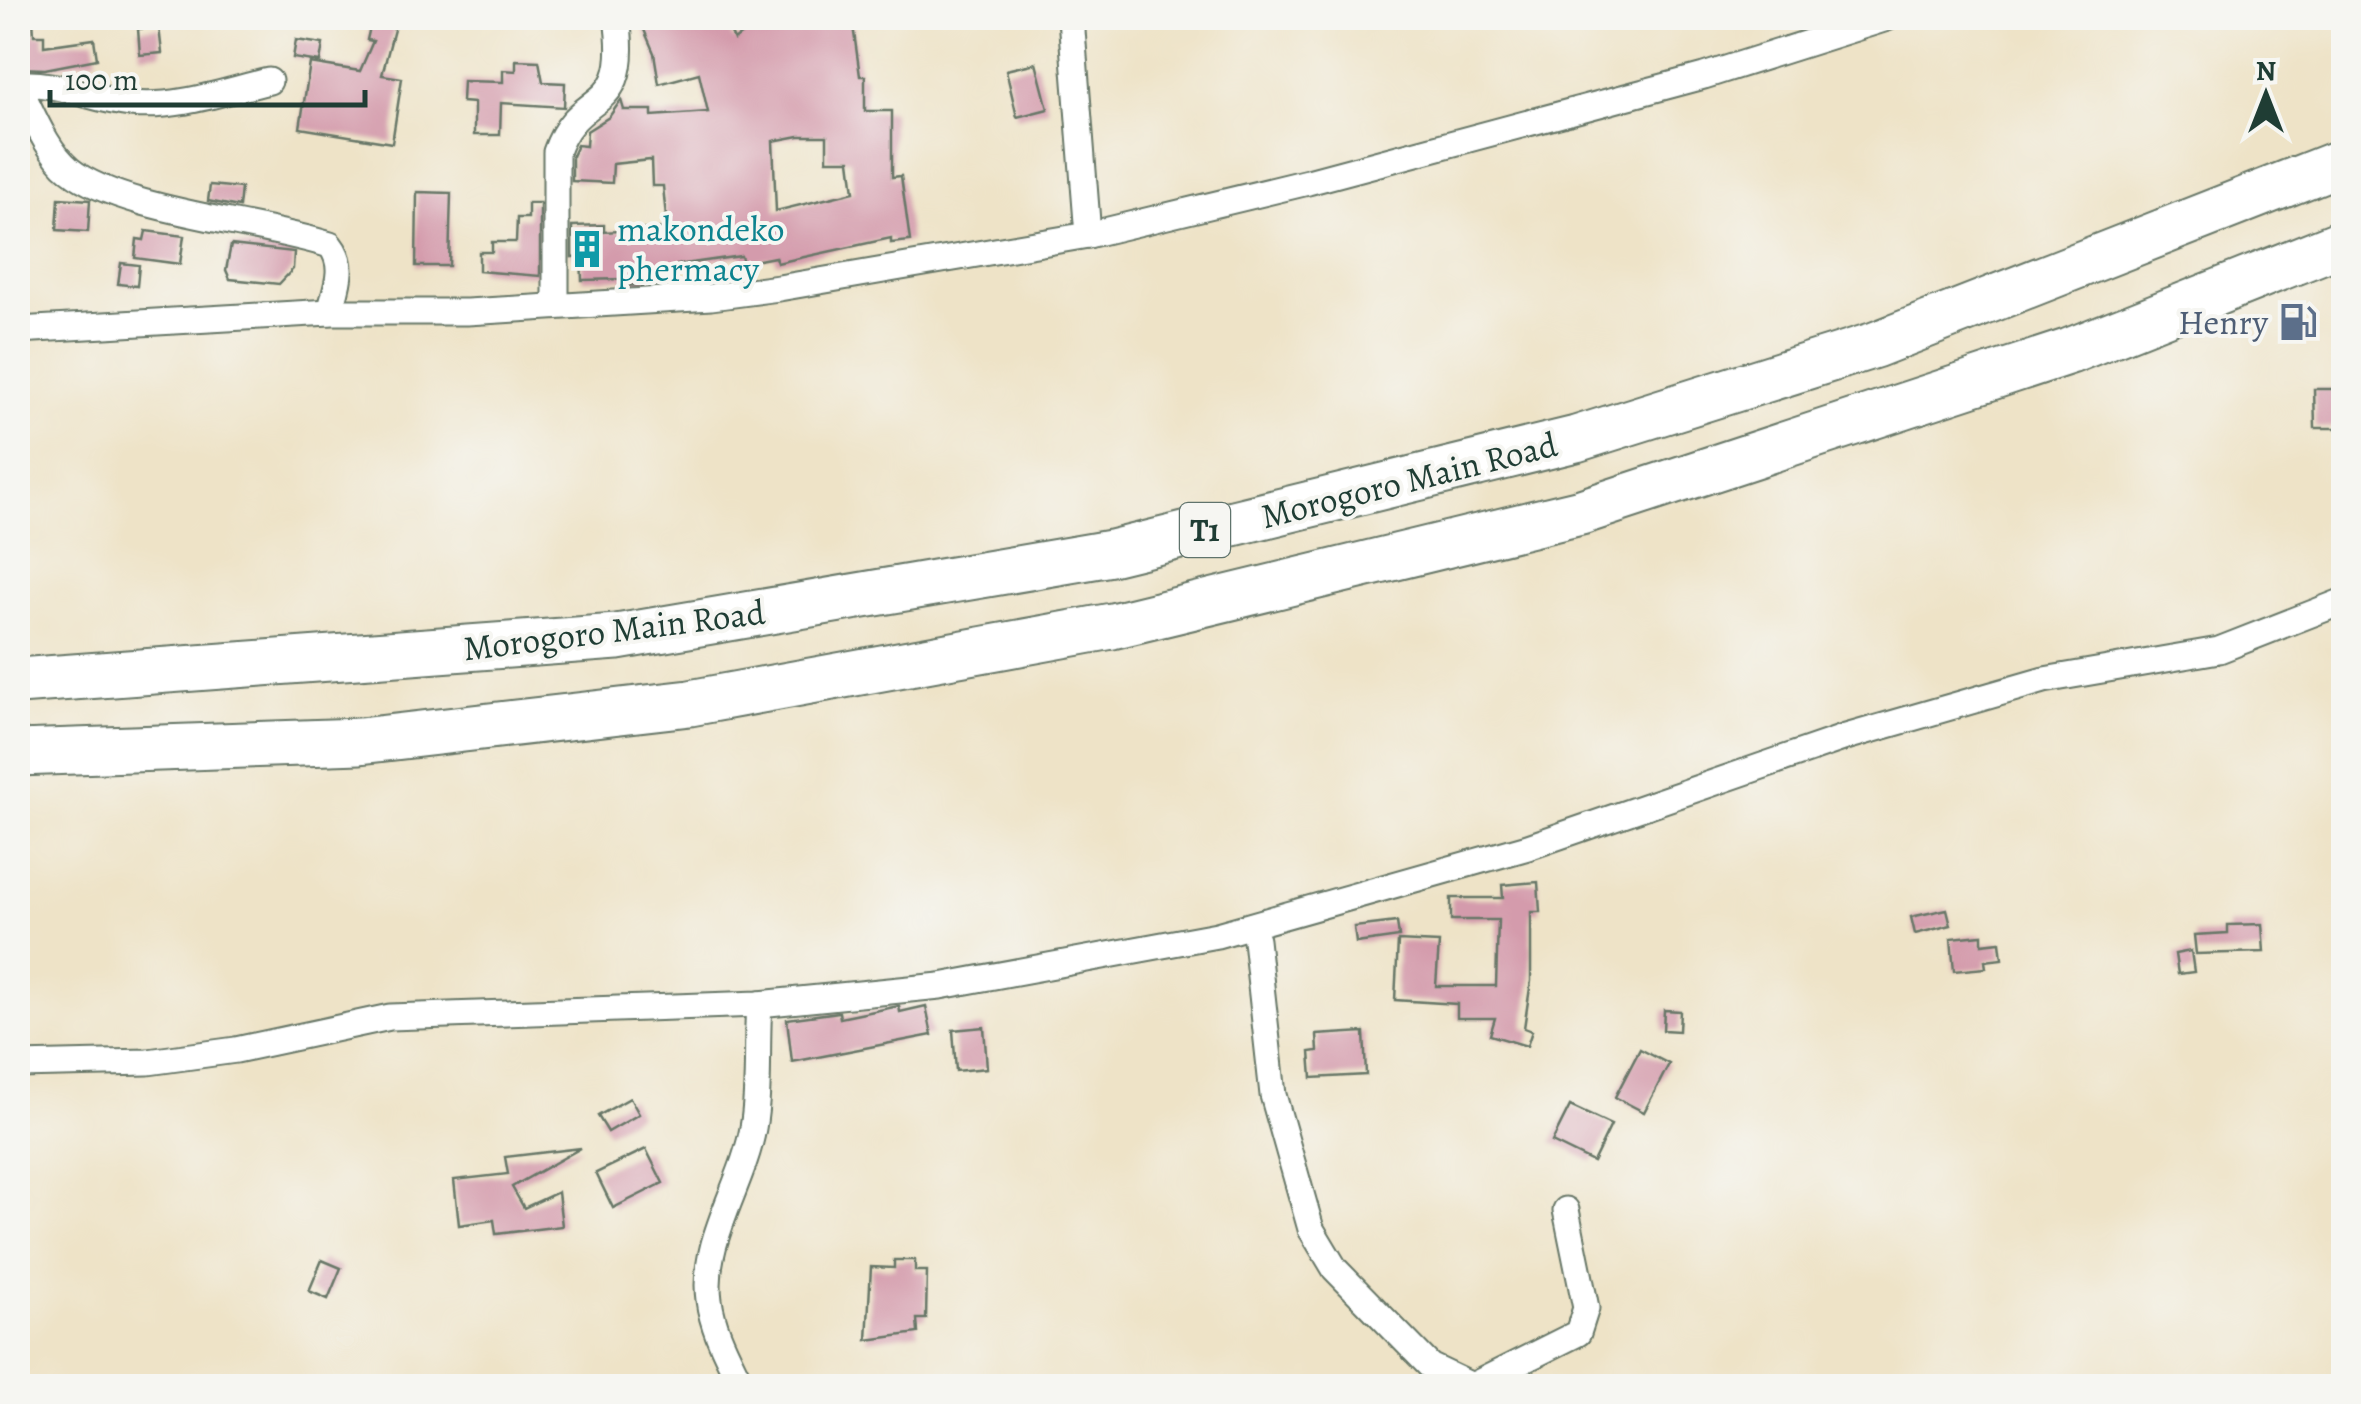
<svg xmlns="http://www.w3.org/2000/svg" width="2361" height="1404" viewBox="0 0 2361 1404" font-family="Alegreya,serif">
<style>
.building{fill:#d49bac;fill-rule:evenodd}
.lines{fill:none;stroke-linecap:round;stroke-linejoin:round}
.street-casing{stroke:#677767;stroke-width:29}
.highway-casing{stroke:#677767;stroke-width:49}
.street{stroke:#fff;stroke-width:25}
.highway{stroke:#fff;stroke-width:45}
.labels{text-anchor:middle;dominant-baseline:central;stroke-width:8;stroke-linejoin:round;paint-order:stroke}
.shield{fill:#f6f6f2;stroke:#60746d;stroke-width:2.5}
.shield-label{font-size:32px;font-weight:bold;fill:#1f3d34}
.culture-label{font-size:35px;fill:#0d838f;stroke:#f6f6f2;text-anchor:start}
.service-label{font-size:35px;fill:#4e5e75;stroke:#f6f6f2;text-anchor:end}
.street-label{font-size:35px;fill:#1f3d34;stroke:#f6f6f2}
</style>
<rect width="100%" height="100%" fill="#f6f6f2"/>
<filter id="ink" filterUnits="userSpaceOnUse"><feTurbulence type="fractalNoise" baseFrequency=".01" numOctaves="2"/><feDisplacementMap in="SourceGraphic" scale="20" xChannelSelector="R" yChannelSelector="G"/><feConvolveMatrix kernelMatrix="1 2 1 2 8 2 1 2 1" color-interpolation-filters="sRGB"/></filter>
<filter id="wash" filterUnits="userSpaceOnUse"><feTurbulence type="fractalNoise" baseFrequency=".0048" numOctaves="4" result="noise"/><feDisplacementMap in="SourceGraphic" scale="40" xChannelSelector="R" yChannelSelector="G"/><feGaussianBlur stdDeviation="2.25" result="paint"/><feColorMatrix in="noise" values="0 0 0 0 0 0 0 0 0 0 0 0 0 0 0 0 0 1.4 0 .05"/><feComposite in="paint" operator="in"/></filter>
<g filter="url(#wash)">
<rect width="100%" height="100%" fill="#eee3c7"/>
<g id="blocks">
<g class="building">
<path d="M18 18H33L34 35H44V46L94 39 97 59 45 69 18 68Z"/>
<path d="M372 18H397L382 75 402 78 392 143 300 128 310 63 360 71 373 41 367 40Z"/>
<path d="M639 18H725L734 40 763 18H852L860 76H865V111H892V177L901 176 910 241 891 243V238L777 263 775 257 743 263 741 256 677 265 678 272 654 273 655 284 624 286 623 279 582 280 581 256 572 257V226L604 225V232L667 228 663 186H652L651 160 613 164 612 183 572 181V156L577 145 586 146 587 131 609 117 621 100 624 110H652V116L708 112 699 73 659 84 654 53ZM799 136H827V160H850L854 192 776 211 773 141Z"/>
<path d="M159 27 162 53 140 55 138 29Z"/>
<path d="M296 40 323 44 320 62 293 58Z"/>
<path d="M516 60 539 61 543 82 565 83 564 107 501 103 500 135H474V103L462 102 463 81 503 82V70L516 71Z"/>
<path d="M1036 63 1048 109 1017 117 1006 70Z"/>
<path d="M210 185 241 188 239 207 208 201Z"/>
<path d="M417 192 451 193 449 266H416Z"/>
<path d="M59 198 90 200 88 232 57 230Z"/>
<path d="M528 203H540V276L479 271V252H492V242H516L517 218H528Z"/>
<path d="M146 231 184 236 180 264 135 258 137 239 144 240Z"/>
<path d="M231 245 294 252 293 269 279 284 230 279 226 270Z"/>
<path d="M121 263 139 265 137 286 118 284Z"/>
<path d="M2314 389H2344V428H2315Z"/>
<path d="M1538 882 1540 912H1531V981L1524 1028 1532 1031 1527 1046 1490 1035 1495 1018H1457V1004L1395 1000 1398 941 1439 943 1436 986H1496L1498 920H1451V898H1503L1502 885Z"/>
<path d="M1947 909 1951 925 1915 934 1911 917Z"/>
<path d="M1397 922 1399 937 1356 943 1354 927Z"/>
<path d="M2262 924 2264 952 2196 954 2194 935 2228 933V925Z"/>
<path d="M1982 935V944L2000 942 2002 959 1985 961 1986 968 1954 971 1951 938Z"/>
<path d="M2191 951 2194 972 2178 974 2175 954Z"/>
<path d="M899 1006 900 1012 926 1006 932 1035 792 1062 787 1019 839 1012 840 1018Z"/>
<path d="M1664 1010 1680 1011 1679 1031 1663 1030Z"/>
<path d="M984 1027 987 1068 956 1071 953 1030Z"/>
<path d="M1364 1032 1366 1075 1312 1078 1310 1052 1318 1051 1317 1035Z"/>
<path d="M1640 1049 1669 1064 1644 1112 1615 1097Z"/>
<path d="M630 1098 639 1114 608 1132 598 1116Z"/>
<path d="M1570 1106 1611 1125 1593 1162 1552 1142Z"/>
<path d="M581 1148 512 1187 524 1208 558 1192 562 1226 496 1234 494 1220 459 1225 454 1180 508 1174 505 1157Z"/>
<path d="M646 1149 663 1183 613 1208 596 1173Z"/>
<path d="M322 1260 341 1268 328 1299 309 1291Z"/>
<path d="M894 1260H915V1271H927L926 1319H917L918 1333 867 1340 871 1267 894 1268Z"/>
</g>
</g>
</g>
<g filter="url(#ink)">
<use href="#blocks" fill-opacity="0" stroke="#677767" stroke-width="2.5"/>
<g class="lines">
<g class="street-casing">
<g id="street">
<path d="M1071 18 1088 235"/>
<path d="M18 84C63 82 88 99 131 104 177 109 225 91 269 81"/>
<path d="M18 85C32 112 46 151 70 170 121 211 263 223 330 245 347 266 336 288 330 312"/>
<path d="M556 305V152C579 85 632 119 617 18"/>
<path d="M18 330 330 312H467L711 297 779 288 1088 235 1308 182 1704 76 1887 18"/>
<path d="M1256 940 1273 1095 1311 1229 1335 1269 1430 1366 1472 1386 1578 1333 1586 1308 1566 1210"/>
<path d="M18 1065 148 1062 236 1050 390 1017 759 1004 940 986 1217 935 1528 847 1846 737 2044 680 2219 650 2344 601"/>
<path d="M742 1386C729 1358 713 1331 709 1300 701 1241 743 1185 753 1128 760 1089 756 1045 759 1004"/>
</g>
</g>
<g class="highway-casing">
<g id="highway">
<path d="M18 681 617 637 1111 553 1576 439 1875 345 2344 161"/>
<path d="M18 753 360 741 690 703 1112 626 1581 512 2070 351 2344 242"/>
</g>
</g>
<use href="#street" class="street"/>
<use href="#highway" class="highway"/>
</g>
</g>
<defs>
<g id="building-bare" transform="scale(3)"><path d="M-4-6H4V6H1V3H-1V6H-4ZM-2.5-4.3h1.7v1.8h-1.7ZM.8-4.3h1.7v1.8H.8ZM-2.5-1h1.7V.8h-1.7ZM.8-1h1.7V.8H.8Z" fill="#0f9aa8" stroke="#f6f6f2" stroke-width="2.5" paint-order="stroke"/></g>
<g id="fuel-bare" transform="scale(3)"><path d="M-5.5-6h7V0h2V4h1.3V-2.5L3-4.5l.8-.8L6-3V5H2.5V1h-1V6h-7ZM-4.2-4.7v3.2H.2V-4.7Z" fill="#5c6f8a" stroke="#f6f6f2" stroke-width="2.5" paint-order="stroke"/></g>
</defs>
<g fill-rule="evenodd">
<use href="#building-bare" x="587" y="249"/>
<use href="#fuel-bare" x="2298" y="322"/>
</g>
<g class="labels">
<rect class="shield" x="1180" y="503" width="50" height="54" rx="8"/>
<g class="shield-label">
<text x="1205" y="530">T1</text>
</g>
<g class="culture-label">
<text x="617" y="229">makondeko<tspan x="617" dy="40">phermacy</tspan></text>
</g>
<g class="service-label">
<text x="2268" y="322">Henry</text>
</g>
<g class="street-label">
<text transform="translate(1409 480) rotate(-14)">Morogoro Main Road</text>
<text transform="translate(614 630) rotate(-7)">Morogoro Main Road</text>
</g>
</g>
<rect width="2361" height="1404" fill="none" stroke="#f6f6f2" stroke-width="60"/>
<g transform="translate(2266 95)" stroke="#f6f6f2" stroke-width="8" paint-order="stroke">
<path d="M0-8L18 38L0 25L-18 38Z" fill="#1f3d34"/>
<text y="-15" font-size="28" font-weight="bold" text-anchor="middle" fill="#1f3d34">N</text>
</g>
<path d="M50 90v15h315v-15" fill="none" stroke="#1f3d34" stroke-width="5"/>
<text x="65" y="90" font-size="30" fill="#1f3d34" stroke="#f6f6f2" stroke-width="8" paint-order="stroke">100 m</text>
</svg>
